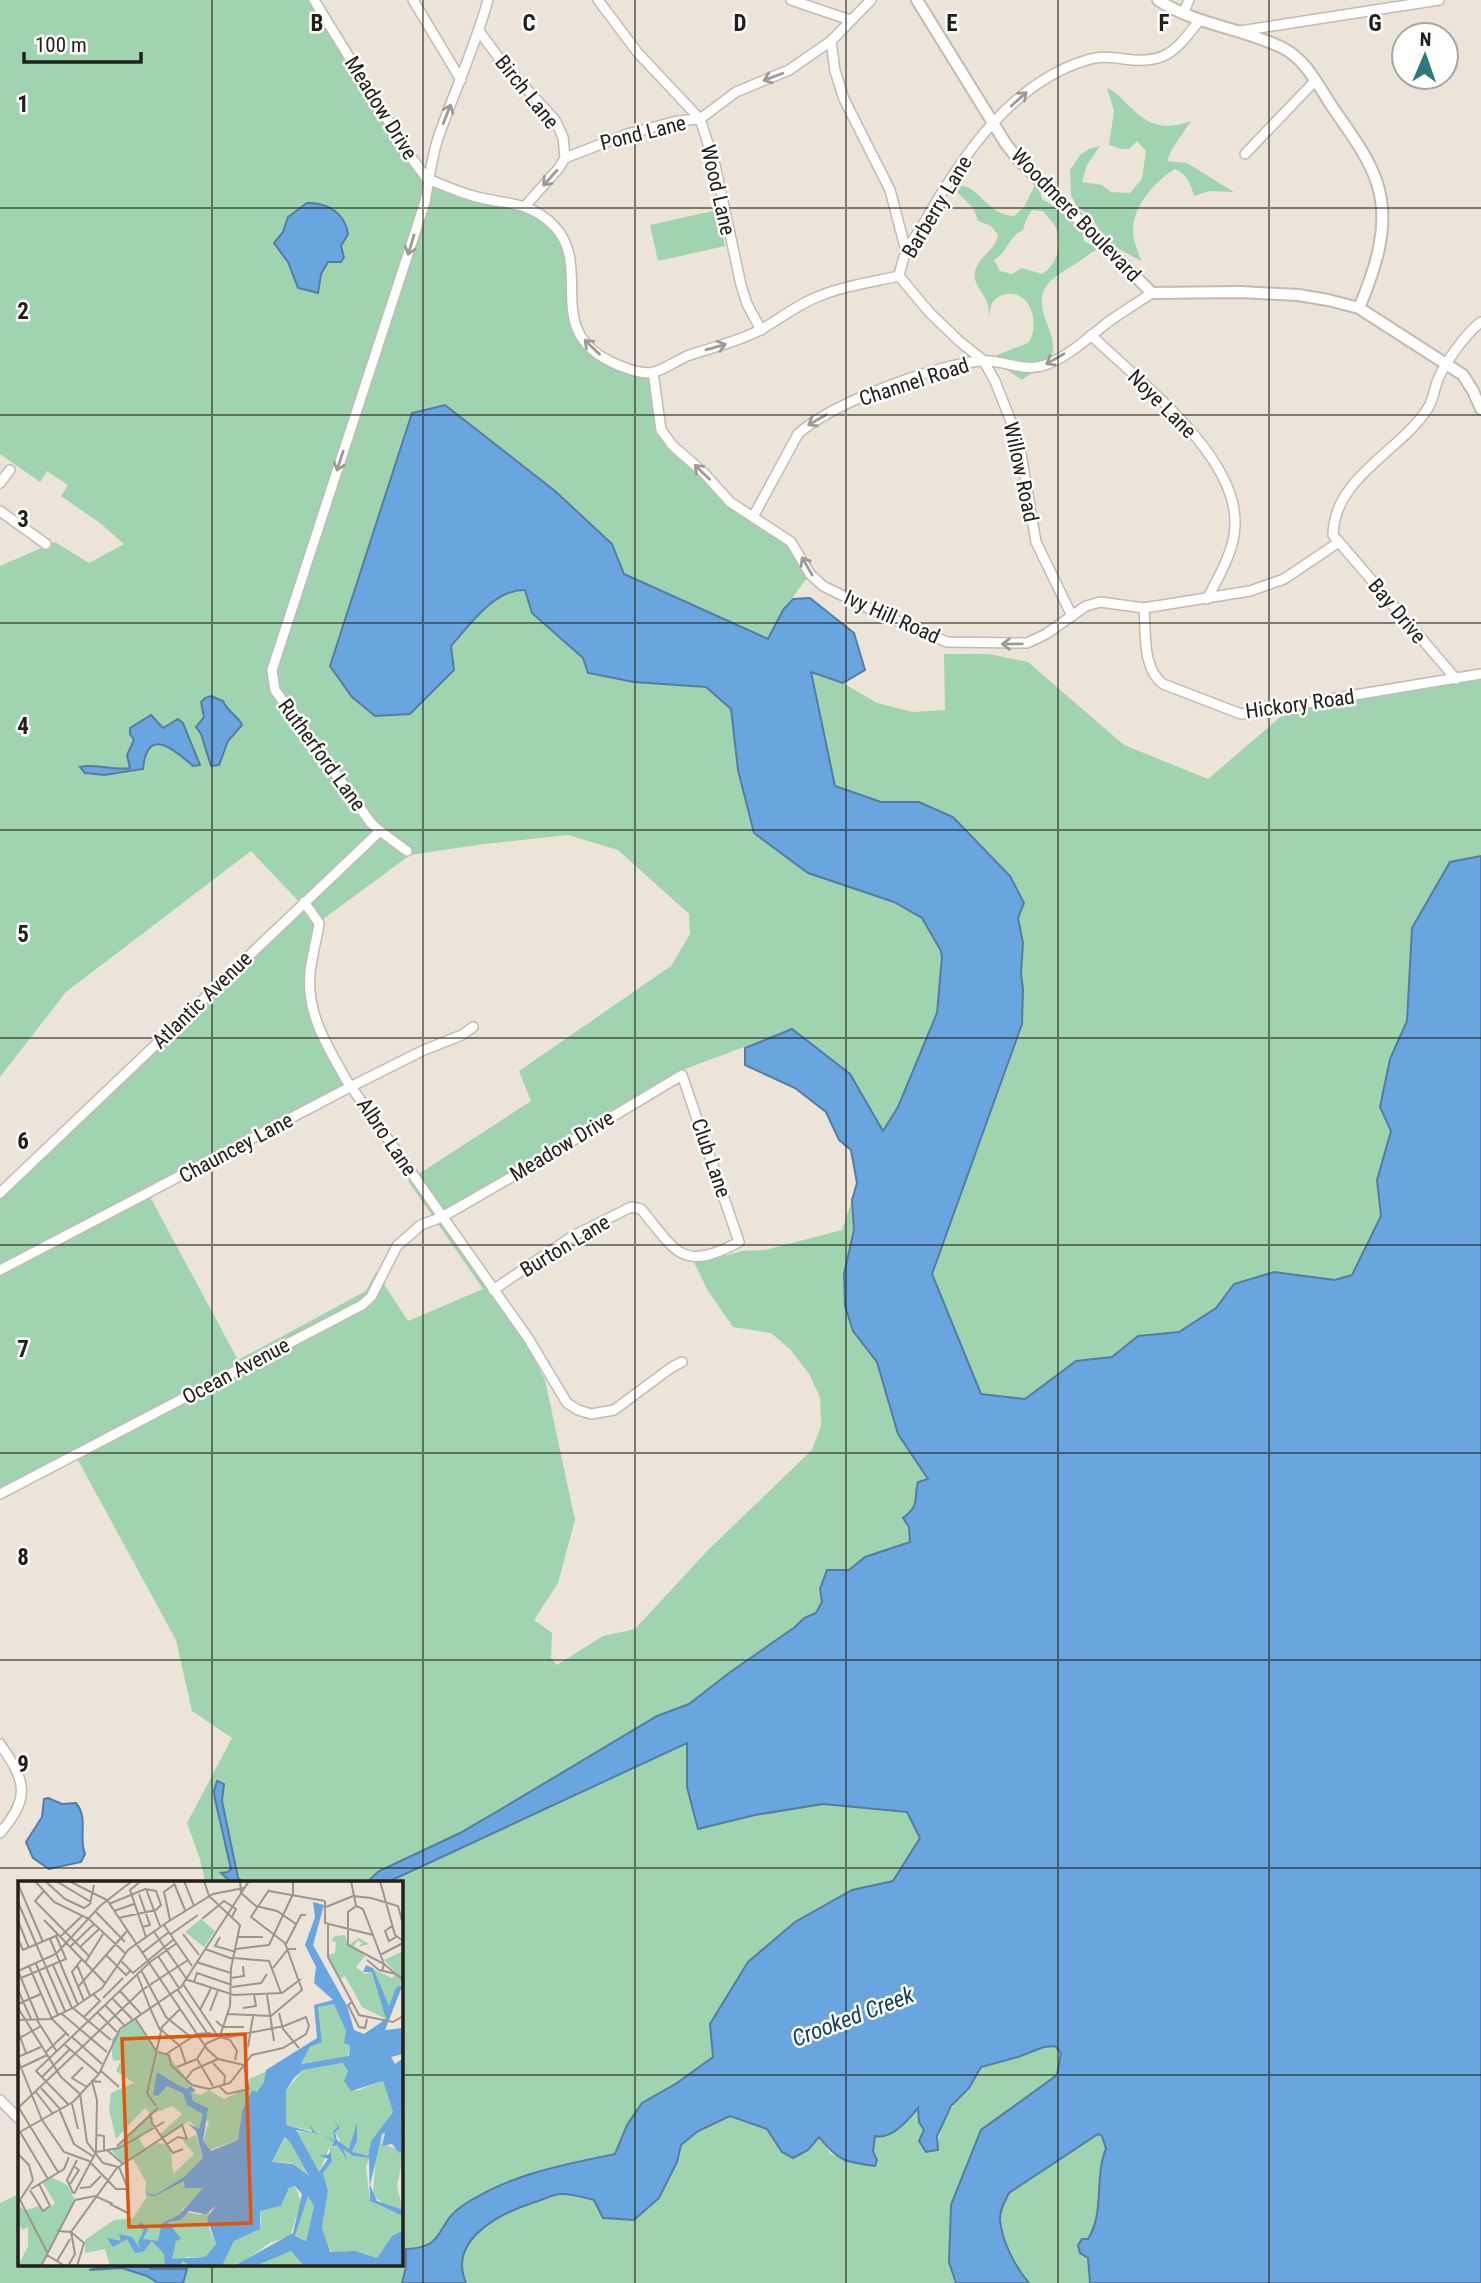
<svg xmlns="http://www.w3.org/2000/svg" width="1481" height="2283" viewBox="0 0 1481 2283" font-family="'Roboto Condensed',sans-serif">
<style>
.green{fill:#a0d4b0;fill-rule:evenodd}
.water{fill:#69a5de;stroke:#547da4;stroke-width:2}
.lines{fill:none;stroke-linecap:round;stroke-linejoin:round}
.minor-casing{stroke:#c2bbaf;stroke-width:12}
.tertiary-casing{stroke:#c2bbaf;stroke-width:14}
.minor{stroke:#fff;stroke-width:9}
.tertiary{stroke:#fff;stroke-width:10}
.oneway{stroke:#9c9b99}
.grid{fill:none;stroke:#23201c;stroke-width:2;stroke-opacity:0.55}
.labels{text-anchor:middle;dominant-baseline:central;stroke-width:5;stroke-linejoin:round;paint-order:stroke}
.street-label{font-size:21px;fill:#23201c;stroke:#fff}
.water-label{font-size:23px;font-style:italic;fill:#103d62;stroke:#fff}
.inset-road{fill:none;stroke:#9c968d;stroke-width:2}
.view{fill:#de560d;fill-opacity:0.15;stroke:#de560d;stroke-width:3.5}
.inset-edge{fill:none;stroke:#23201c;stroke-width:3.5}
.grid-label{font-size:23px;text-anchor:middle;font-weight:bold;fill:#23201c;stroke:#fff;stroke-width:5;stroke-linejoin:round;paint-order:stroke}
</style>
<rect width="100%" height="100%" fill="#ece4d9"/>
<g class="green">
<path d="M0 0H310L427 179 529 210 552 223 567 244 574 323 589 345 613 363 653 372 665 437 739 510 780 533 810 574 783 610 731 709 738 770 754 833 808 873 894 902 922 918 941 951 1021 936 1018 918 919 802H881L835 786 811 671 843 683 877 703 913 712 945 710 944 654H989L1028 662 1124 745 1208 779 1292 707 1481 676V856L1450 862 1412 928 1407 1021 1390 1059 1380 1107 1391 1130 1377 1180 1381 1216 1352 1275 1335 1280 1274 1272 1235 1284 1216 1308 1179 1332 1138 1336 1112 1357 1076 1361 1025 1399 981 1394 932 1274 1016 1041 1023 943 942 957 937 1013 898 1107 883 1132 850 1074 792 1029 685 1069 445 1212 495 1282 545 1380 575 1520 558 1583 534 1620 552 1633 551 1658 557 1665 603 1636 635 1629 708 1550 812 1450 821 1426 820 1397 809 1374 790 1349 771 1333 733 1327 708 1291 692 1258 713 1259 742 1251 765 1250 842 1230 852 1200 854 1230 844 1274 853 1331 877 1362 898 1434 929 1479 916 1490C917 1500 913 1503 911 1512 908 1522 909 1532 911 1542L865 1557 849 1570H827L820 1589 822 1602 816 1613 804 1618 795 1627 729 1673 689 1704 698 1829 755 1815 823 1804 908 1812 920 1838 893 1881 852 1890 710 2023 713 2057 677 2083 642 2103 627 2125 616 2152 677 2162 680 2145 698 2131 730 2116 767 2129 782 2152 808 2150 819 2136 831 2154 868 2165 875 2136 909 2120 918 2108 938 2150C938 2114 964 2096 981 2067L1018 2057 1044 2047 1055 2046 1061 2053 1058 2075 981 2130 949 2262 956 2283H0V2203L19 2194V2264H401V1882H205L200 1859 187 1823 232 1738 192 1711 176 1640 73 1451 0 1490V1199L303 906 251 851 66 992 0 1077V566L55 542 89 563 124 544 100 523 61 496 68 485 47 471 40 482 0 454ZM568 835 618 850 689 914 690 934 671 966 519 1071 531 1101 408 1181 483 1289 408 1321 376 1272 366 1291 238 1360 148 1193 349 1086C331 1058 307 1026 306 991 306 970 317 941 322 920L410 855 484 844Z"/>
<path d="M1107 88C1115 91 1119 96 1125 102 1147 124 1160 132 1191 121L1172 149 1167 161 1187 163 1234 192 1210 191 1194 196C1191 184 1186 173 1175 169 1154 182 1132 207 1133 233 1134 242 1138 252 1141 261L1119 249 1103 236 1093 220 1076 205 1071 195 1070 170 1080 155 1089 149 1100 146 1087 165 1082 182 1102 185 1111 192 1130 193 1142 179 1146 151 1137 141 1129 149H1121L1109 145 1114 111Z"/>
<path d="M955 183C960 185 966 186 971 189 986 200 993 215 1014 216L1024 207 1035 185 1039 188 1042 199 1065 213 1074 226 1082 228 1084 241 1098 249C1090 253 1083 259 1075 264 1055 277 1035 285 1044 315 1048 328 1057 343 1051 357 1046 370 1031 372 1022 380L1007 370 997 355 1028 343C1042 324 1029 286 1003 295 997 297 993 300 991 306 990 311 989 317 989 322 989 317 989 310 988 305 984 291 970 283 976 268 980 256 996 249 998 235L991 226 978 221 974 209 958 193ZM1032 210 1043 211C1046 216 1051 220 1054 224 1064 242 1058 264 1042 274L1022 268 1012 274 1000 271 994 260C1008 252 1008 237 1023 230L1026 220Z"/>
<path d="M717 210 725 246 658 261 650 225Z"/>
<path d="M1098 2134 1102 2136 1107 2149C1096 2173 1102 2202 1094 2228 1092 2236 1085 2245 1080 2253L1088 2258 1090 2283H1029C1015 2267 1003 2241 1000 2220 999 2211 1005 2202 1009 2193Z"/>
</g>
<g class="water">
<path d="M307 203C327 202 345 213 348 234L341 246 344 257 341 262H328L321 274 318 293 298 288 288 262 274 243 283 232 288 217Z"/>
<path d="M445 405 555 491 612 544 624 574 768 639 783 610 793 599 810 598 854 633 865 670 843 683 811 672 835 786 881 802H919L953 817 1010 876 1024 903 1018 918 1023 943 1021 974 1023 989 1022 1024 932 1274 981 1394 1025 1399 1076 1361 1112 1357 1138 1336 1179 1332 1216 1308 1234 1284 1274 1272 1335 1280 1352 1275 1381 1216 1377 1180 1391 1131 1380 1107 1390 1059 1407 1021 1412 928 1450 862 1481 856V2283H1090L1088 2258 1080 2253 1078 2245 1082 2239H1088C1105 2212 1094 2177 1106 2149L1102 2136 1098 2134 1009 2193C1005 2201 999 2211 1000 2220 1002 2241 1015 2267 1029 2283H956L949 2262 951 2205 981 2130 1057 2075 1061 2053 1055 2046 1044 2047 1018 2057 981 2067 969 2088 951 2106 937 2136 938 2150 926 2152 919 2141 924 2130 919 2122 918 2108C908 2120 892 2140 875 2136L873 2151 877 2160 875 2166C845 2162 838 2161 819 2137L808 2150 793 2158 782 2152 767 2129 730 2116 698 2131 681 2145 677 2162 659 2198 634 2220 603 2218 594 2200C584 2198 571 2193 561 2194 553 2194 543 2200 535 2202 501 2213 447 2239 466 2283H402L406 2267V2249C447 2248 435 2224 462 2206 508 2175 561 2165 615 2154L627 2125 642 2103 677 2083 713 2057 710 2024 748 1962 795 1922 852 1890 893 1881 920 1838 907 1812 823 1804 755 1815 698 1829 687 1787V1743L388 1882H367L379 1871 460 1833 508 1805 657 1716 689 1704 729 1673 795 1627 804 1618 816 1613 822 1602 820 1589 827 1570H849L865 1557 910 1542 909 1527 903 1518C921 1504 913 1499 918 1482L928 1479 898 1434 877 1362 853 1331 845 1306 844 1274 854 1230 852 1200 857 1183 851 1150 839 1140 826 1112 795 1088 745 1065V1048L792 1029 850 1074 883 1131 898 1107 937 1013 942 957 941 951 922 918 894 902 808 873 754 833 738 770 731 709 706 687 634 682 588 673 583 658 532 613 525 590C494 589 470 625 451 646L454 670 410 714 375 716 352 697 330 666 412 413Z"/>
<path d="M211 696 223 701C228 713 238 715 242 725L228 741 219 765 211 766 201 734 196 727 204 717 201 702 205 698Z"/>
<path d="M151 715 163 728 178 719 183 723 200 765 193 766C175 750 147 725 143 769L104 775 85 773 80 767C94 763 114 771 130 768L127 755 134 740 130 734V728Z"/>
<path d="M217 1781 224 1784 222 1801 238 1878 242 1881 250 1882H231L221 1873 228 1872 231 1869 215 1799 214 1791Z"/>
<path d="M48 1798 62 1804 76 1803C89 1819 78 1837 85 1854L81 1862 49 1869 33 1858 26 1842 42 1817 44 1799Z"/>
<path d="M117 2264H148L151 2269H187L183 2283H158L147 2276 122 2268 89 2270Z"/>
</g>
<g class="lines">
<g class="minor-casing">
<g id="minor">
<path d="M314 0 408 153 427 179"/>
<path d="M413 0 461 80"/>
<path d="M598 0 638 53 700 119 715 165 741 285 747 304 761 330"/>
<path d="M791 0 850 20"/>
<path d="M1183 14 1189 0"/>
<path d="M479 31 502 62 555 120 563 137 565 158"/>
<path d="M1240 31 1439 0"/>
<path d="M831 41 835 71 844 99 890 190 906 251"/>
<path d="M1245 154 1315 81"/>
<path d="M427 179C444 185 460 193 477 197 508 205 530 201 554 226 595 268 539 333 618 365 629 369 642 375 654 372 665 369 676 361 687 356 712 347 739 342 762 329 781 318 797 305 817 297 843 286 872 282 899 276"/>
<path d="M526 205 559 168 565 158 627 134 677 121 700 119 736 92 789 70 831 41 871 0"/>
<path d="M899 276C901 267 903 258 907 250 913 239 921 229 927 218 963 154 1013 82 1087 60 1099 56 1112 57 1124 59 1166 65 1175 51 1199 21"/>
<path d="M899 276 929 312 959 341 983 360 995 381 1019 442 1036 542 1072 616"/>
<path d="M1091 335C1137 380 1237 454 1235 524 1235 550 1219 576 1207 599"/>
<path d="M653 372 661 430 673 446 704 473 730 502 791 542 810 574 823 586 872 610 947 642 1027 643 1046 634 1086 606 1100 602 1144 608 1250 591 1284 579 1339 542"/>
<path d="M0 483 10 470"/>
<path d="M0 511 46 544"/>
<path d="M753 517 798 434C832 403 935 365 981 361 1002 359 1024 373 1045 365 1068 357 1089 337 1107 323 1122 312 1137 303 1152 293"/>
<path d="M1144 608C1146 633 1142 668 1163 684L1241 714 1481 674"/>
<path d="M1456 679 1333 535C1334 477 1400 452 1428 408 1433 400 1434 391 1437 382 1443 365 1466 333 1481 322"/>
<path d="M380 831 371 823 275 690 272 670 425 202C429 181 431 160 438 138 454 92 475 47 488 0"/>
<path d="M304 902 319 923C317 939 312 955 310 972 306 1013 327 1046 347 1081L528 1338 567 1403 578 1410 591 1414 614 1410 672 1367 682 1362"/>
<path d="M0 1193 380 831 407 851"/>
<path d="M0 1270 352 1086 424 1050 462 1035 473 1027"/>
<path d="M0 1494 362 1305 371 1297 397 1246 421 1225 442 1217 515 1175 682 1075 739 1242C681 1273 676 1251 641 1209L631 1207 573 1236 493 1290"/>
<path d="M0 1744C26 1781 31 1797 0 1833"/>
<path d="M0 2100 18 2118"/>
</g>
</g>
<g class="tertiary-casing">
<g id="tertiary">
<path d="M917 0 1006 144 1017 158 1152 293 1240 292 1298 295 1328 300 1359 308 1463 375 1473 391 1481 409"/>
<path d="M1158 0C1196 25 1242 28 1283 48 1305 59 1318 85 1331 105 1347 129 1368 155 1377 183 1391 225 1375 270 1359 308"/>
</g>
</g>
<use href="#minor" class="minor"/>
<use href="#tertiary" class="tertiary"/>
</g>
<defs><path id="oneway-shaft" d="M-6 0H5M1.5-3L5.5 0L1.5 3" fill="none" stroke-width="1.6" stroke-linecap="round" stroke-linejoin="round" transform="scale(1.75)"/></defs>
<g class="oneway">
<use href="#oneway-shaft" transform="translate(773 77) rotate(159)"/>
<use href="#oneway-shaft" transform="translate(1019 99) rotate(-42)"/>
<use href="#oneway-shaft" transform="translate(447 114) rotate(-68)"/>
<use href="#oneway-shaft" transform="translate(550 178) rotate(132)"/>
<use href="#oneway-shaft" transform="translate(411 245) rotate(107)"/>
<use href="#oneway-shaft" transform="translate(592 347) rotate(-136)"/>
<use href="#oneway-shaft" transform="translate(716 347) rotate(-16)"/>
<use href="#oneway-shaft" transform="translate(1055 359) rotate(150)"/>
<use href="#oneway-shaft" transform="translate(817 420) rotate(150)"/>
<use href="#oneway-shaft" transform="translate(340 461) rotate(108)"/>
<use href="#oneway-shaft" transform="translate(702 472) rotate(-136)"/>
<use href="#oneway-shaft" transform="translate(807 566) rotate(-120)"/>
<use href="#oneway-shaft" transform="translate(1012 644) rotate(179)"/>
</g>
<path class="grid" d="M212 0V1882M423 0V2283M635 0V2283M846 0V2283M1058 0V2283M1269 0V2283M0 208H1481M0 415H1481M0 623H1481M0 830H1481M0 1038H1481M0 1245H1481M0 1453H1481M0 1660H1481M0 1868H1481M0 2075H19M401 2075H1481M212 2264V2283"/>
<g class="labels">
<g class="street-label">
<text transform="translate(527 92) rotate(51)">Birch Lane</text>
<text transform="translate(381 108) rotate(58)">Meadow Drive</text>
<text transform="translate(643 133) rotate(-14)">Pond Lane</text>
<text transform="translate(718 190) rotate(77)">Wood Lane</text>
<text transform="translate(937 207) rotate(-59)">Barberry Lane</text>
<text transform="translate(1076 215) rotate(46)">Woodmere Boulevard</text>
<text transform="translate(914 382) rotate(-18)">Channel Road</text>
<text transform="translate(1162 404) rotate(45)">Noye Lane</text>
<text transform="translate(1021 472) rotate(78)">Willow Road</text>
<text transform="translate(1397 611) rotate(50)">Bay Drive</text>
<text transform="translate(892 617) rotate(24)">Ivy Hill Road</text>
<text transform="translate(1300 704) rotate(-8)">Hickory Road</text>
<text transform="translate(322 755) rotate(54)">Rutherford Lane</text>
<text transform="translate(202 1000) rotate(-44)">Atlantic Avenue</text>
<text transform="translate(387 1137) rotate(56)">Albro Lane</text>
<text transform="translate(562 1146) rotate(-31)">Meadow Drive</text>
<text transform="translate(236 1148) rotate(-28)">Chauncey Lane</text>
<text transform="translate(711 1158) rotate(71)">Club Lane</text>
<text transform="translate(565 1246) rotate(-31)">Burton Lane</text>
<text transform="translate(236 1371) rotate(-28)">Ocean Avenue</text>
</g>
<g class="water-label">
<text transform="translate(853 2017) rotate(-21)">Crooked Creek</text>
</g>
</g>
<g transform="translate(18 1881)">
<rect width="385" height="385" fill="#ece4d9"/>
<path d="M183 38 197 50 186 66 167 51ZM327 54 330 64 341 57 351 63 340 66 344 62 340 59 336 65 347 75 338 86 347 93 357 89 374 97 379 92 366 79 385 70V98L372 124 365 121 368 138 344 126 327 95 322 98 310 74 317 72 318 61 313 60 317 55ZM316 122 328 150 327 163 332 165 330 176 283 183 292 166 304 161 300 126ZM116 137 140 171 149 173 173 203 167 214 174 227 191 232 175 220 173 211 182 214 191 209 206 218 232 206 231 198 249 190 246 201 240 211 234 209 224 230 220 259 189 270 185 260 191 241 185 239 180 249 172 240 145 256 153 270 155 293 176 273 165 260 178 254 185 277 167 307H186L163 330 182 334 198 324 191 331V347L198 363 187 376H168L166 380 172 385H92L87 368 67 372V359L96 339 115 337 128 317V301L115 278 105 283 94 270 132 232 127 227 98 258 91 229 93 212 116 202 98 190 103 179 95 180 94 171V158ZM154 225 164 233 141 254 147 263 139 262 128 269 120 256 136 246 134 233ZM326 182 338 210 365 200 375 231 353 260 350 275 334 272 338 262 335 253 337 260 331 268 324 265 316 248 318 262 311 267 301 292 277 250 305 252 268 244V210L285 189ZM367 251 363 262 383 270 385 255V276L379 305 385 329 368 325 355 314 358 269ZM268 256 272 261 291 295 273 282 254 281ZM319 264 326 276 325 268 335 275 351 277 348 286 352 320 385 335V349L374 355 359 377 328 370 316 373 310 367 304 347 310 310 305 292 312 281V268ZM33 296 49 304 57 319 22 385H0L10 365V346L5 349 0 343V325L9 329 21 325 25 330 34 325 37 322 24 301ZM277 305 283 320 272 356 253 361 224 382 204 385 216 360 243 343 242 330 263 325 271 307ZM290 314 296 325 288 360 277 355ZM273 370 286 385H237L265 372Z" fill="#a0d4b0" fill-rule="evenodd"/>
<path d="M295 21 306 24 295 64 329 125 336 149 346 153 368 138 354 91H345L348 84 355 87 371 125 378 107 385 103 367 149 385 147V173L373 176 377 183 385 177 383 270 381 272 374 263 364 265 367 252 364 253 352 304 359 320 385 329V335L352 320 351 277 335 275 325 268 329 279 319 264 312 267 314 280 305 292 310 310 304 347 312 371 337 370 359 377 374 355 385 349V385H286L273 370 237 385H216L275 352 284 313 277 305 271 307 263 325 242 330V348L216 360 204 385H172L165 380 161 385H147L146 373 134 360 125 371 117 372 109 358 95 366 89 357 103 360 101 353 114 356 123 369 120 361 126 349 118 345 123 341 130 348 125 358 140 360 144 342 161 334 185 307H167L166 300 137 315H134L128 312 127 304 129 312 137 314 166 296 185 277 178 250 169 242 181 248 185 233 169 224 165 212 149 205 140 215 135 214 139 191 158 203 169 208 173 205 178 210 173 211 175 220 190 227 185 260 193 270 220 259 224 230 234 209 239 211 246 201 248 189 299 157 296 124 315 119 296 102 298 86 287 64 297 36ZM316 123 328 150 326 162 332 165 331 175 283 183 292 166 304 161 300 126ZM325 182 330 190 326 200 333 210 365 200 375 231 353 260 350 275 334 271 339 260V242L331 268 319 259 317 251 322 247 315 238 320 246 315 250 317 260 296 250 292 243 294 251 268 244V210L276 197 285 189ZM278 249 303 253 316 261 311 273 302 275 310 278 301 291ZM267 256 272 261 291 295 275 283 254 281ZM290 315 296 325 288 360 277 355ZM198 324 189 337 198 363 187 376 154 378 158 360 163 358 150 341 163 339 171 330 188 333Z" fill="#69a5de" fill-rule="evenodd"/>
<path class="inset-road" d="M17 0 36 21 71 38 107 72M27 0 47 18 66 27 72 23 76 4M38 0 73 21M51 0 89 19 189 168 200 178 226 184 231 208 209 213 201 205M123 0 112 9 128 56M166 0 176 25M186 0 191 15 222 44 213 87 212 125 202 155M222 0 223 12 238 25 259 30 278 43M333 0 338 25M362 0 377 54 385 60M156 2 167 29M0 3 25 61M128 8 142 45M26 10 17 20 71 75M251 10 307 20M121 13 132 44 124 46M307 20V42L355 54M0 21 47 130M91 23 127 8 138 10 143 24 138 29 100 37M338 25 330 31V64L366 83 364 90M338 25 345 28 366 83 385 99M308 26 335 15 353 17 380 25 385 43M96 30 116 23M78 31 107 61M184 38 206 20 218 28 214 36M26 39 87 102M152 39 146 11 157 3M0 40 11 67M146 44 174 85M310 44V76L341 134 375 141 385 135M374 45 367 50 371 60 378 56M136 51 168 97M153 53 180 34M165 53 181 74M42 56 64 35M202 56 197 65 218 71M220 56H245M0 58 5 69 40 54M32 58 60 124M268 63 283 34H288M52 66 76 43M62 66 81 48M187 68 215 78M218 68 251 64 275 13V0M124 72 151 51M88 74 108 94 113 89M362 74 385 62M140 75 161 107M216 77 251 80 263 112M64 78 54 91 66 120M102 79 115 92 156 58M349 79 361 89 378 93M178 81 213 92M67 82 85 53M18 83 40 134M35 84 54 127M59 84 72 115M11 85 34 138 51 155M255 87 270 68H278M123 89 148 136 174 157M0 90 20 138M0 90 38 73 82 25 114 0M119 93 132 127M3 97 48 78 38 55M213 97 226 95 225 85M167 98 216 114 264 112 283 98M176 101 179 92 214 104M165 103 199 154M60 106 109 50M214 106 243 102 249 93M0 109 13 138M160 109 189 152M102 110 123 133M249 114 256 160M85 117 105 97M94 117 114 138M334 121 330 124 341 146 347 147 349 138M0 123 23 113M87 124 106 144M0 127 43 196 62 213 69 261 85 282 101 286 110 308H98L71 280M55 127 93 159M132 127 142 149M225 127 238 125 236 114M182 129 193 107M192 130 200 109M80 132 99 151M261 132 265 148 281 167M44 133 89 171M209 133 253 135 284 109 267 62 233 36 251 9M66 136 82 120 75 113M117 137 139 171M0 139 32 138 55 127 84 107 110 69 148 42 195 13 226 7M19 139 39 171M198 140 205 146H226M141 147 162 165 168 183M0 150 8 172M54 156 84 183M0 158 23 145M47 164 81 193M230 166 235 135M140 171 151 174 153 184 174 204 191 208 212 202 234 174 265 167 288 153 291 145 288 136 266 145 206 157M27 172 48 152M148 173 179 153 191 152 212 159 219 170 217 179M0 176 23 166M179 178 189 162 203 156M179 178 195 205M0 179 24 239 46 271 71 280M195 182 207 195 206 204M65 186 54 197 69 206M159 186 179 178M0 188 29 174M83 190 101 206M24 196 52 168M168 198 175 189 200 178M23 207 43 229M18 211 35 233M50 223 18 190 132 81 159 62M54 223 60 248M138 225 129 212 144 146 162 128M0 227 124 109 170 79M1 227 40 291M42 230 56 263 76 276M132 232 134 242 155 272 165 268M2 251 30 298M0 252 55 221 81 193 102 148 163 106 231 0M79 254 86 255V270M149 263 160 256 169 258M99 265 140 227M89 269 105 283M78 271 101 267 146 241M0 273 11 284 15 299 0 322M52 303 61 289 57 286M62 307 72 306 83 295M13 308 46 288 51 276M12 309 25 330 32 325 21 303M55 312 49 299 59 279M56 313 78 271 79 219 74 200 83 201M1 317 29 371M57 319 77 315 95 323M92 323 112 333M39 350 53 351 66 362 59 385M29 374 47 385M39 380 52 358M23 385 57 319M50 385 57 373 53 351 99 287 164 244 169 258"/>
<path class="view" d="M227 153 233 342 111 346 104 158Z"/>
<rect width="385" height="385" class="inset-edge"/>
</g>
<g class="grid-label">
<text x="317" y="31">B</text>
<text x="529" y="31">C</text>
<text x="740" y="31">D</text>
<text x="952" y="31">E</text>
<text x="1164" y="31">F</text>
<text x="1375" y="31">G</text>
<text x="23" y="112">1</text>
<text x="23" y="319">2</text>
<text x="23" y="527">3</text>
<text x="23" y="734">4</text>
<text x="23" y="942">5</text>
<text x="23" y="1149">6</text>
<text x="23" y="1357">7</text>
<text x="23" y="1565">8</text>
<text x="23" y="1772">9</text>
</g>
<g transform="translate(1425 56) rotate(2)"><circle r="33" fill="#ffffff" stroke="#a7a6a4" stroke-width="2"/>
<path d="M0-5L12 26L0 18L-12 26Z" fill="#30797b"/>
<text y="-10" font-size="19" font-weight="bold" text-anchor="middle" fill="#23201c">N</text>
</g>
<path d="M24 52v10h117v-10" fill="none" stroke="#23201c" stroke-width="3.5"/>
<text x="35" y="52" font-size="21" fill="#23201c" stroke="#ffffff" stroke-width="5" paint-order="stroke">100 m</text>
</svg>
